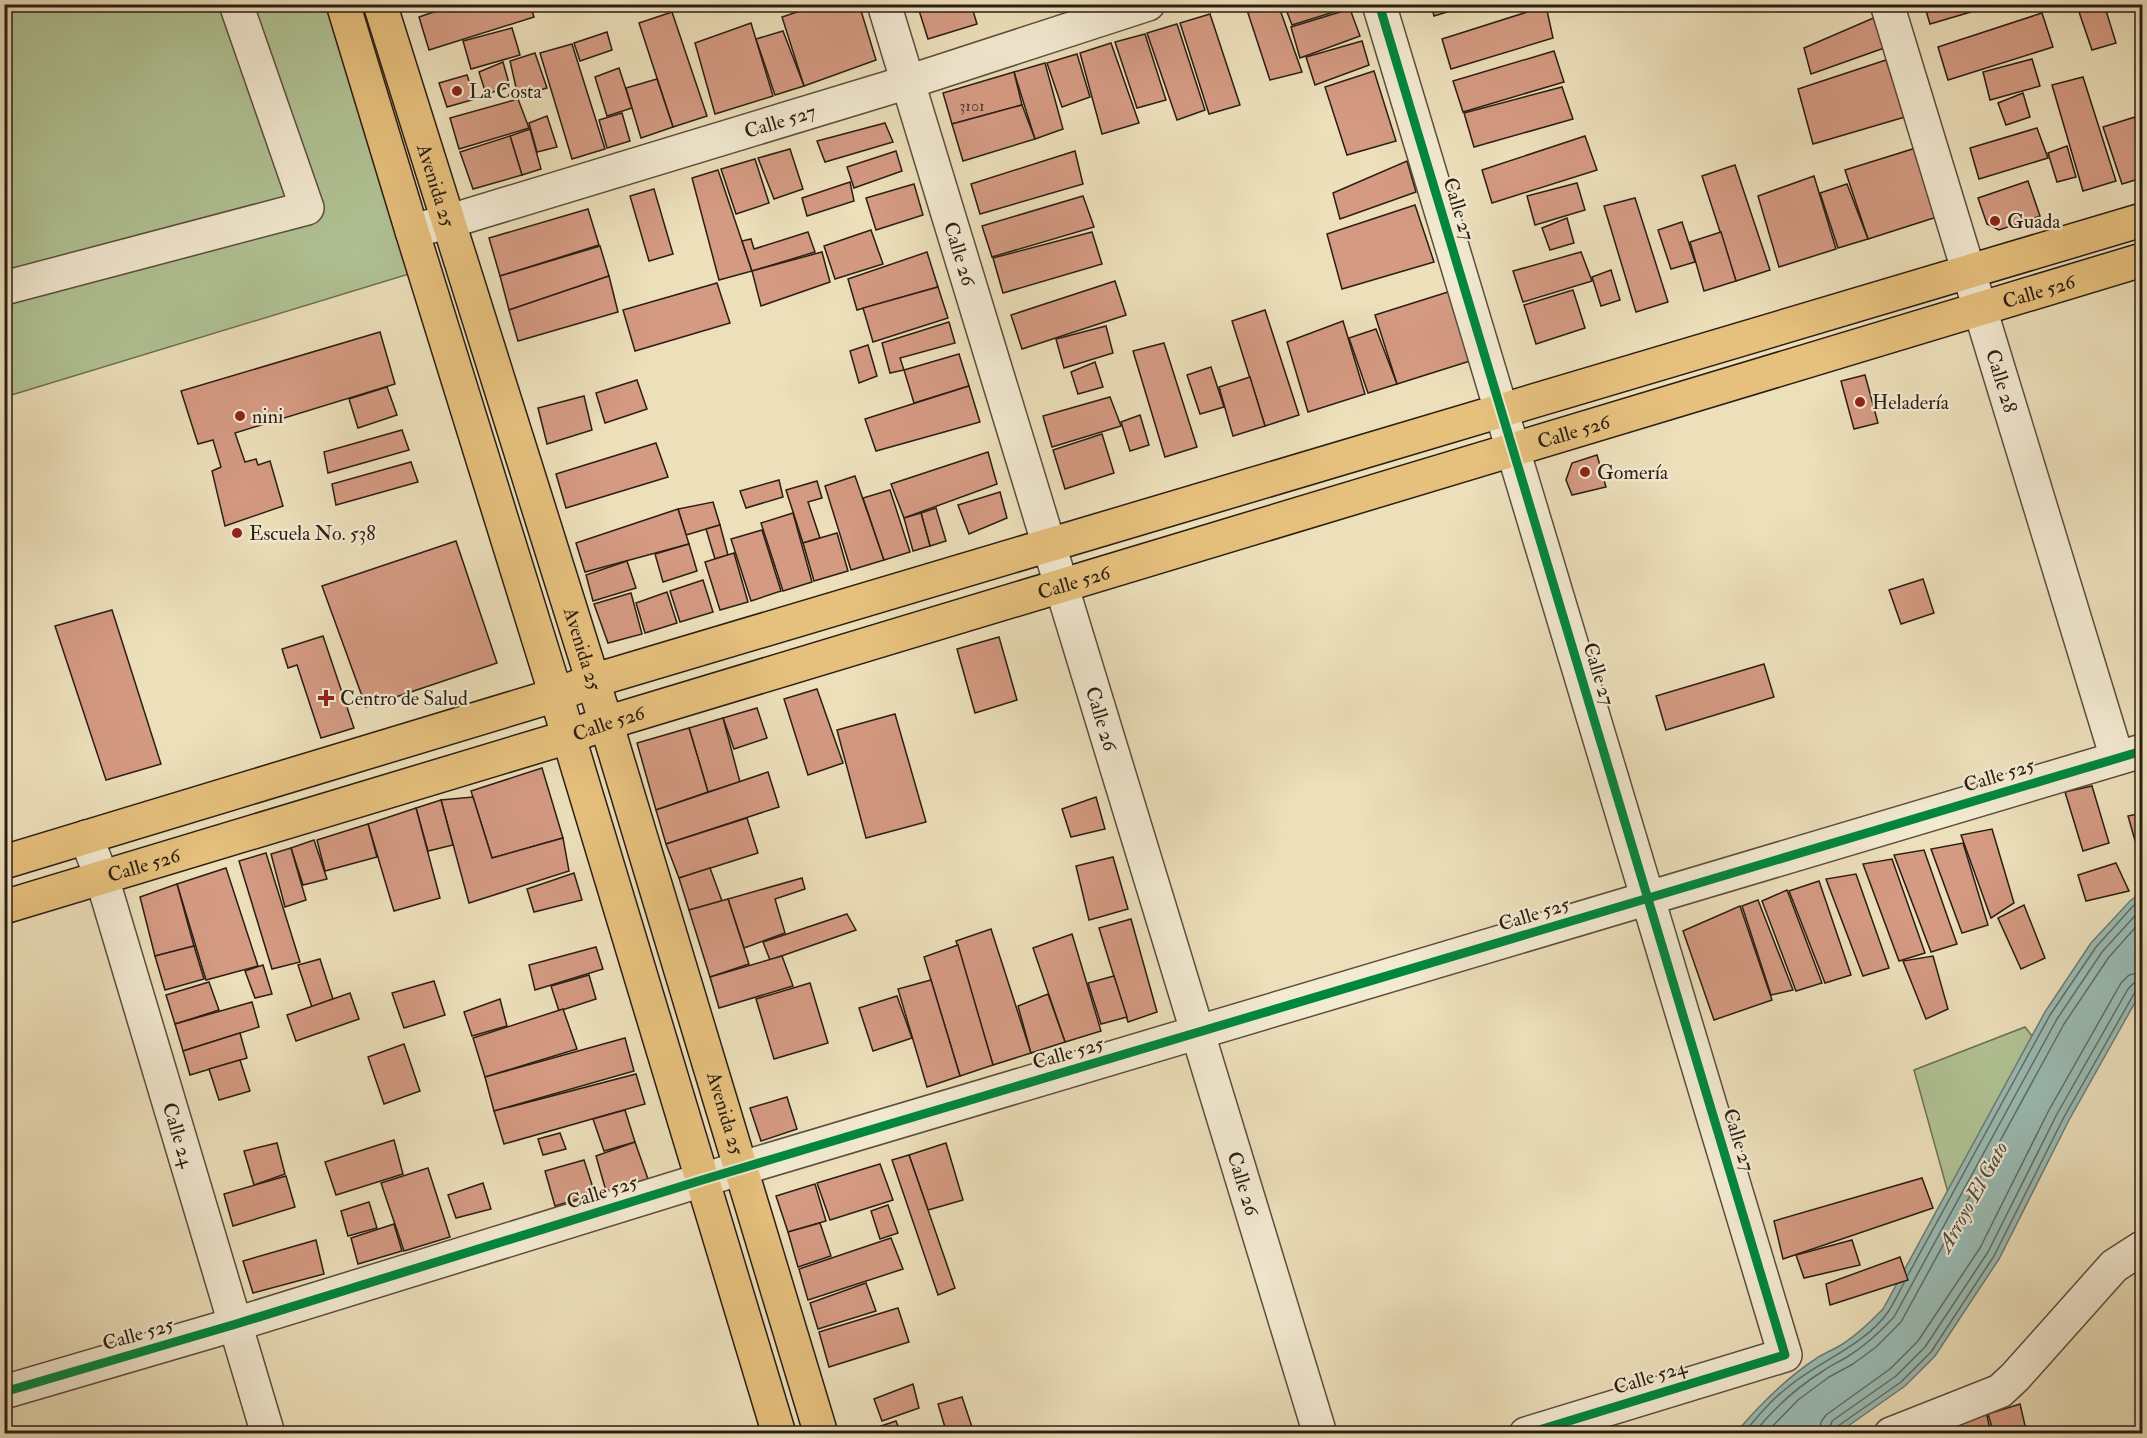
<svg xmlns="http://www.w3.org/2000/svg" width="2147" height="1438" viewBox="0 0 2147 1438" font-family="'IM FELL Double Pica',serif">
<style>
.green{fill:#b1c395;stroke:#6e7054;stroke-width:1.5}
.water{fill:#9abcb5;stroke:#6e7d75;stroke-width:1.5}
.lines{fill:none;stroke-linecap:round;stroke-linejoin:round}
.shore{stroke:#626d64;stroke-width:1.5}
.building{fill:#d49a82;stroke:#2b1e14;stroke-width:1.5}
.minor-casing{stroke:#5b4e3e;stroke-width:36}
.major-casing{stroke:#2b1e14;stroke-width:36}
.minor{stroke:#f3ead2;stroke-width:33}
.major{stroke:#e6c07d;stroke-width:33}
.cycleway-casing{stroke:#f3ead2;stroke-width:13}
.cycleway{stroke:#00873e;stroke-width:9}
.poi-dot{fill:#8f2418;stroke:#f3ead2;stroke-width:2}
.labels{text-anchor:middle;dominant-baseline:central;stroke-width:4.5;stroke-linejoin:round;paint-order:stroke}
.number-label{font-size:16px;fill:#553d30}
.poi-label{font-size:20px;fill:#2b1e14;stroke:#f3ead2;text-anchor:start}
.street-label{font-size:20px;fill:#2b1e14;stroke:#f3ead2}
.water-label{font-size:21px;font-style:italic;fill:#4c4d44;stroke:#f3ead2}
</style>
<rect width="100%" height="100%" fill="#ecdfba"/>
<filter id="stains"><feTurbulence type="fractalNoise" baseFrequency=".00333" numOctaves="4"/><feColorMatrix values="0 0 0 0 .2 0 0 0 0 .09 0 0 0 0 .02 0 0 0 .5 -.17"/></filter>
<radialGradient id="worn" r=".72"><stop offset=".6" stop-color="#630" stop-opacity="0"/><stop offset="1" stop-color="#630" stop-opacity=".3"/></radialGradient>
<g class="green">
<path d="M5 5H327L409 274 5 397Z"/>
<path d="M2025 1027 2048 1056 1952 1207 1914 1070Z"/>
</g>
<path class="water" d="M2142 892V990L2069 1120 1999 1259 1935 1356 1905 1386 1838 1433 1735 1434C1759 1405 1785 1379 1817 1358 1824 1353 1833 1350 1841 1345 1857 1335 1870 1322 1883 1309L2045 1012 2091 943 2130 901Z"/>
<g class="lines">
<g class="shore">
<path d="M1908 1275 2050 1015 2096 947 2133 906 2142 899"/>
<path d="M1743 1434C1757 1417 1771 1400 1788 1387 1819 1361 1865 1345 1888 1312 1894 1303 1899 1292 1904 1283"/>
<path d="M1753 1434C1773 1409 1796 1388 1823 1371 1831 1365 1839 1362 1847 1357 1865 1346 1880 1332 1894 1317L2057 1019 2102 952 2142 908"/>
<path d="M1765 1434 1798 1400 1829 1377 1853 1364 1876 1347 1901 1322 2064 1024 2109 957 2142 920"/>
<path d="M1819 1434 1821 1422 1826 1415 1890 1369 1918 1341 1980 1248 2049 1110 2121 983 2129 975 2142 972"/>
<path d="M1828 1434 1832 1421 1896 1376 1925 1347 1988 1252 2057 1114 2128 989 2134 983 2142 981"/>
<path d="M1835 1434 1838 1426 1901 1382 1931 1352 1994 1256 2064 1117 2135 992 2142 989"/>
</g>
</g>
<g class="building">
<path d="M457 4H530L534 17 429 50 419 17Z"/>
<path d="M821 4H859L876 60 804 86 782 17Z"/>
<path d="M917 4H971L977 24 928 39Z"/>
<path d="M1245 4H1278L1302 72 1270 80Z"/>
<path d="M1284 4H1350V7L1292 25Z"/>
<path d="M1431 4H1473L1434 16Z"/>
<path d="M1924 4H1998L1930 24Z"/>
<path d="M2100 4H2104L2116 43 2092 50 2079 12Z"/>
<path d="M1546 6 1553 38 1451 69 1442 39Z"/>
<path d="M1350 9 1360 36 1300 58 1291 27Z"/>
<path d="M672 12 707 116 673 127 639 23Z"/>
<path d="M2042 13 2053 47 1948 80 1938 47Z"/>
<path d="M1210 14 1240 105 1209 114 1180 23Z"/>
<path d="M1878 16 1887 47 1811 74 1804 48Z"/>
<path d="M751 23 773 96 715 114 695 43Z"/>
<path d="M1177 24 1205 110 1177 120 1147 33Z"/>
<path d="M512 28 520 55 471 69 463 41Z"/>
<path d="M783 31 804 86 775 95 756 39Z"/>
<path d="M607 32 612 50 580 61 574 43Z"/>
<path d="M1145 34 1166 100 1137 108 1115 42Z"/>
<path d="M1362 41 1369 65 1315 85 1306 57Z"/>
<path d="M1111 43 1139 123 1102 134 1080 53Z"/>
<path d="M572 44 605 149 572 159 540 53Z"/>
<path d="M1554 51 1564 82 1463 112 1453 81Z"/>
<path d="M535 53 547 88 518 96 510 61Z"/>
<path d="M1077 54 1090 97 1062 107 1047 63Z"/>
<path d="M2032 59 2040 86 1990 100 1983 72Z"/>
<path d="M1886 60 1905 117 1813 144 1798 89Z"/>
<path d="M503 62 510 87 486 94 479 72Z"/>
<path d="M1045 63 1063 129 1035 139 1014 72Z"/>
<path d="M619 68 632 108 607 116 595 77Z"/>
<path d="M1374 71 1396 141 1347 155 1325 87Z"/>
<path d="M1014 72 1022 105 952 124 943 93Z"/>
<path d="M467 75 475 99 447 107 439 83Z"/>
<path d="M2083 77 2116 181 2083 191 2052 85Z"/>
<path d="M657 79 673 127 641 138 626 88Z"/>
<path d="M1562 87 1573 119 1474 147 1464 113Z"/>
<path d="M2023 93 2030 117 2006 125 1998 103Z"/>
<path d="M518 99 529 128 459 149 450 118Z"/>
<path d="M1022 105 1035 139 963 161 952 124Z"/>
<path d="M622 113 630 141 607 148 599 120Z"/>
<path d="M547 116 557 147 537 152 529 123Z"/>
<path d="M2135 117 2142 141V178L2122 184 2103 127Z"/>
<path d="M885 123 893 142 825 162 817 141Z"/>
<path d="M2037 128 2048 158 1979 179 1970 148Z"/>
<path d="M530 129 541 169 522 175 510 136Z"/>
<path d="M510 136 522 175 473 189 460 152Z"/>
<path d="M1585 136 1597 170 1492 203 1482 170Z"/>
<path d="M2067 146 2076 177 2057 182 2048 153Z"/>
<path d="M1919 147 1940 216 1868 239 1845 170Z"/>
<path d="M790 149 803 189 774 199 758 158Z"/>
<path d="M896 151 902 171 854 188 847 167Z"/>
<path d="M1075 151 1083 184 980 214 971 184Z"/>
<path d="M755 159 769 203 736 214 721 169Z"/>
<path d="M1407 161 1416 192 1340 219 1333 193Z"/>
<path d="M1735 165 1770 270 1736 281 1702 176Z"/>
<path d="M718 170 752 271 719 280 692 178Z"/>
<path d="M1814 176 1836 249 1779 267 1758 196Z"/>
<path d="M2028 181 2040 216 1999 230 1987 224 1978 198Z"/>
<path d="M850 182 854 201 807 216 802 198Z"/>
<path d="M1577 183 1585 210 1535 225 1527 196Z"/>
<path d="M914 184 923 215 876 230 866 198Z"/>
<path d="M1847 184 1868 239 1838 248 1820 193Z"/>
<path d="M654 189 673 254 649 261 630 196Z"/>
<path d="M1083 196 1094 227 992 257 982 226Z"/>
<path d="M1635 198 1668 302 1636 312 1604 206Z"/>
<path d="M1415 205 1434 262 1342 289 1327 234Z"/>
<path d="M588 209 599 245 500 276 489 238Z"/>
<path d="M1567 218 1574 243 1550 250 1542 228Z"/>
<path d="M1682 222 1695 262 1671 269 1658 230Z"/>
<path d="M871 230 883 264 835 279 824 246Z"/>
<path d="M808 232 815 252 752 271 742 241 751 239 754 249Z"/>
<path d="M1092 232 1102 264 1003 293 993 258Z"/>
<path d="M1721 232 1736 281 1704 291 1690 242Z"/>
<path d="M600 246 609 276 509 310 500 276Z"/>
<path d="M822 252 830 282 761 306 752 271Z"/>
<path d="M927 252 938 287 857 310 848 279Z"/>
<path d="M1581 252 1592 281 1523 302 1513 271Z"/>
<path d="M1611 270 1620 300 1601 306 1592 277Z"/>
<path d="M609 276 618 312 518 341 509 310Z"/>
<path d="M1115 281 1126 315 1022 349 1011 315Z"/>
<path d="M717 283 730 323 635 351 623 310Z"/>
<path d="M938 287 948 318 873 342 863 308Z"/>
<path d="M1573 290 1585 328 1536 344 1524 305Z"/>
<path d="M1448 292 1470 361 1397 384 1375 315Z"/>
<path d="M1265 310 1299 415 1265 426 1232 321Z"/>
<path d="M1343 321 1365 394 1308 412 1287 342Z"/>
<path d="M949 322 955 343 900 358 904 370 890 373 882 343Z"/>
<path d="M1106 326 1113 353 1064 368 1056 339Z"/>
<path d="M1376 329 1397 384 1368 393 1349 338Z"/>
<path d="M380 332 395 384 235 433 245 462 256 459 258 465 270 461 283 506 225 526 212 471 221 467 213 440 198 444 181 391Z"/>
<path d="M1164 343 1197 447 1165 457 1133 351Z"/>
<path d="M868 345 877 376 859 383 850 351Z"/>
<path d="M959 354 969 386 914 403 904 370Z"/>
<path d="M1095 362 1103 387 1078 394 1071 372Z"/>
<path d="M1211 367 1224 407 1200 414 1187 375Z"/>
<path d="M1865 375 1878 423 1854 429 1841 381Z"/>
<path d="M1250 377 1265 426 1233 436 1219 387Z"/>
<path d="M637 380 647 409 605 423 596 393Z"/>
<path d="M969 386 980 422 876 451 865 419Z"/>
<path d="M387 387 397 415 358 428 349 399Z"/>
<path d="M584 396 592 430 547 444 538 408Z"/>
<path d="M1110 397 1121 426 1052 447 1043 416Z"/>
<path d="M1140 415 1149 445 1130 451 1121 422Z"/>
<path d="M402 430 409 450 328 473 324 452Z"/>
<path d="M1102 434 1114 473 1065 489 1053 450Z"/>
<path d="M656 443 668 477 566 508 556 474Z"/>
<path d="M988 452 997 484 904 518 891 484Z"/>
<path d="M1597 455 1606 487 1572 495 1566 480 1572 463Z"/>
<path d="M411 462 418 482 336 505 332 484Z"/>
<path d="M855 476 884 560 851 570 825 486Z"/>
<path d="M779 480 783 497 746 508 740 491Z"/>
<path d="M817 481 822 498 808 502 820 538 803 543 786 490Z"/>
<path d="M890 490 910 552 884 560 863 498Z"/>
<path d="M1000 492 1007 518 969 534 958 505Z"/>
<path d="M713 502 720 525 686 535 678 509Z"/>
<path d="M936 508 946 541 930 546 921 513Z"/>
<path d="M678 509 689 544 585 572 576 543Z"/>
<path d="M793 513 812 582 783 591 761 523Z"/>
<path d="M921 513 930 546 913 551 904 518Z"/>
<path d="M720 525 728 555 715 559 706 529Z"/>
<path d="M762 530 781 591 751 601 731 539Z"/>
<path d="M837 533 848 571 814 581 803 543Z"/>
<path d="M456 541 497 663 366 707 322 586Z"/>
<path d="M689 544 697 571 663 582 655 554Z"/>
<path d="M734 553 748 602 720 610 705 562Z"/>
<path d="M627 561 636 588 593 601 586 575Z"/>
<path d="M1923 579 1934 613 1901 624 1889 590Z"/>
<path d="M703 580 713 612 680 622 670 591Z"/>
<path d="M667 592 677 623 645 633 636 603Z"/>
<path d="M631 593 642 634 608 643 594 604Z"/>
<path d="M112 610 161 764 106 780 55 626Z"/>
<path d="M323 636 354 728 321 738 297 665 288 668 282 649Z"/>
<path d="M999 637 1017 700 975 713 957 649Z"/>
<path d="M1764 664 1774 697 1666 730 1656 696Z"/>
<path d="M817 689 843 763 808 775 784 699Z"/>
<path d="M757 708 767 738 734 749 723 718Z"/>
<path d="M895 714 926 822 866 838 837 730Z"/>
<path d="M723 718 740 782 708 792 689 728Z"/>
<path d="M689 728 708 792 656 810 637 743Z"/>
<path d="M542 768 563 838 492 858 471 791Z"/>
<path d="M768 772 779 807 666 844 656 810Z"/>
<path d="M2092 786 2109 843 2083 851 2065 792Z"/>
<path d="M473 797 492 858 563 838 569 871 469 903 441 800Z"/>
<path d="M1096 797 1105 829 1071 837 1062 809Z"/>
<path d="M441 800 453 845 428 851 416 808Z"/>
<path d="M416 808 440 898 394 911 368 824Z"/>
<path d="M2142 813V865L2128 816Z"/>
<path d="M747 818 758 853 679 878 666 844Z"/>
<path d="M368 824 377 857 325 871 317 840Z"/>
<path d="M1992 829 2014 903 1991 918 1961 835Z"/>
<path d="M314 840 327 879 303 885 291 848Z"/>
<path d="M1963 843 1988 925 1962 933 1931 849Z"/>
<path d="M291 848 306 900 285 907 271 854Z"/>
<path d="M1924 850 1957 944 1931 952 1894 855Z"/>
<path d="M266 853 300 962 272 969 239 861Z"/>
<path d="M1113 857 1128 909 1089 920 1076 866Z"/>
<path d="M1892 859 1925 953 1899 961 1863 864Z"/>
<path d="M2116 863 2129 891 2086 901 2078 875Z"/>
<path d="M226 868 258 966 206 980 177 884Z"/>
<path d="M710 868 722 901 689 910 679 878Z"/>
<path d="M574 873 582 900 534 912 527 889Z"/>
<path d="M1856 874 1889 968 1863 976 1826 879Z"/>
<path d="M802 878 805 889 775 899 785 933 744 948 728 899Z"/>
<path d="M1819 881 1851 975 1825 983 1789 891Z"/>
<path d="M177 884 194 946 155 956 140 897Z"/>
<path d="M1787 890 1822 983 1796 991 1762 901Z"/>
<path d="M728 899 749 964 710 977 689 910Z"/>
<path d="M1758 900 1793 990 1771 995 1742 906Z"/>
<path d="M2024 905 2045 958 2021 969 1998 918Z"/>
<path d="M1740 906 1772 1000 1714 1020 1683 931Z"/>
<path d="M847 914 856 930 770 960 763 942Z"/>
<path d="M1131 919 1157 1012 1128 1022 1099 928Z"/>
<path d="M991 929 1031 1053 993 1065 956 941Z"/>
<path d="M1072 934 1101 1031 1065 1042 1033 948Z"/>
<path d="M958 945 993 1065 960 1076 924 957Z"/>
<path d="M194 946 204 979 165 990 155 956Z"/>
<path d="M596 947 603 969 535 990 529 965Z"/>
<path d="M782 956 793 986 719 1008 710 977Z"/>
<path d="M1933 956 1948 1009 1926 1019 1903 961Z"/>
<path d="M320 959 333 999 312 1007 298 965Z"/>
<path d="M263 965 272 994 255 998 245 971Z"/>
<path d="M589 975 596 999 559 1011 551 986Z"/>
<path d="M1114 976 1127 1017 1101 1024 1088 983Z"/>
<path d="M931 980 960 1076 927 1087 898 989Z"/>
<path d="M434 981 445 1015 404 1028 392 993Z"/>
<path d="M209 982 219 1010 175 1024 166 995Z"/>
<path d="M810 983 828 1043 774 1059 756 999Z"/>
<path d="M350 993 359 1019 296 1041 287 1015Z"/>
<path d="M1048 994 1065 1042 1031 1053 1018 1006Z"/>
<path d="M897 996 912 1038 873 1051 859 1008Z"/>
<path d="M500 999 507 1026 472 1036 464 1012Z"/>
<path d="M252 1002 259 1027 183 1051 175 1024Z"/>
<path d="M563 1009 577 1049 485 1077 473 1038Z"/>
<path d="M240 1033 247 1058 190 1075 183 1051Z"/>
<path d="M625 1038 634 1071 494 1111 485 1077Z"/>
<path d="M404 1044 420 1091 384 1104 368 1057Z"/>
<path d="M240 1060 250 1091 219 1100 209 1069Z"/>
<path d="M636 1074 645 1104 504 1144 494 1111Z"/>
<path d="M787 1097 797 1129 761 1141 750 1108Z"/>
<path d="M625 1110 635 1142 604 1151 593 1119Z"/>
<path d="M560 1133 566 1149 543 1155 538 1139Z"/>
<path d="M394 1140 403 1174 336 1195 325 1162Z"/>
<path d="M635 1142 648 1179 606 1191 596 1156Z"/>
<path d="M277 1143 285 1174 254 1185 244 1151Z"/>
<path d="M946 1143 963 1200 928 1210 909 1155Z"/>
<path d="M909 1155 955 1288 938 1295 892 1160Z"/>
<path d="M584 1160 595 1194 555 1206 545 1171Z"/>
<path d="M880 1164 893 1200 830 1220 817 1183Z"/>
<path d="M428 1168 450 1237 404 1251 381 1183Z"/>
<path d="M286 1176 295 1207 233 1226 224 1194Z"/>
<path d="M1922 1178 1933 1208 1783 1259 1774 1221Z"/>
<path d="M483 1183 491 1209 456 1218 448 1195Z"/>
<path d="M815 1184 826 1221 788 1232 776 1196Z"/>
<path d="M369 1202 377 1228 348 1236 341 1211Z"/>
<path d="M888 1205 898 1233 880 1239 871 1211Z"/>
<path d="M820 1223 831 1256 798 1267 788 1232Z"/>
<path d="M394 1224 402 1251 358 1264 351 1238Z"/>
<path d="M891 1238 903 1269 808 1300 799 1269Z"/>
<path d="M316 1240 324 1274 253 1293 243 1261Z"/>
<path d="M1852 1240 1860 1265 1804 1278 1796 1255Z"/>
<path d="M1900 1257 1908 1280 1830 1305 1826 1284Z"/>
<path d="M866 1283 876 1311 818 1329 810 1303Z"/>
<path d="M898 1308 909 1342 829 1367 819 1332Z"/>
<path d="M913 1384 919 1408 882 1421 874 1399Z"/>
<path d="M962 1397 973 1430 960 1434H947L938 1404Z"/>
<path d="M2020 1404 2027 1434H1994L1988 1414Z"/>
<path d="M1986 1411 1991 1434H1961L1957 1420Z"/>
<path d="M896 1421 901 1434H867L866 1431Z"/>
<path d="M1956 1421 1959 1434H1925Z"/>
</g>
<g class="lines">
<g class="minor-casing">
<g id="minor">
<path id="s1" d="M884 4 1320 1434"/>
<path d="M1379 4 1785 1355 1526 1434"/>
<path id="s2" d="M1887 4 2117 758"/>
<path id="s3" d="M412 231 447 222 908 82 1148 4"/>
<path d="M4 288 307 208 236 4"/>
<path id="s4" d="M86 837 102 878 268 1434"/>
<path d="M4 1392 236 1324 702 1180 2142 751"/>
<path d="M1891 1434 2000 1391 2015 1377 2114 1266 2142 1248"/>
</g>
</g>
<g class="major-casing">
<g id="major">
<path d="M343 4 412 231 556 695 779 1434"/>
<path id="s5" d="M380 4C454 246 533 487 608 729 681 963 752 1198 821 1434"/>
<path d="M4 862 556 695 592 681 2142 220"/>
<path id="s6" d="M4 907 568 737 606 723 2142 260"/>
</g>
</g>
<use href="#minor" class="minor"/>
<use href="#major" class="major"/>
<g class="cycleway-casing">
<g id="cycleway">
<path d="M1379 4 1785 1355 1526 1434"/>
<path d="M4 1392 236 1324 702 1180 2142 751"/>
</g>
</g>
<use href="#cycleway" class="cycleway"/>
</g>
<g class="poi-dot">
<circle cx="457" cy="91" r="6"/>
<circle cx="1995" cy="221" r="6"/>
<circle cx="1860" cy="402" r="6"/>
<circle cx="240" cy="416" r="6"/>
<circle cx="1585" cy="472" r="6"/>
<circle cx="237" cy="533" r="6"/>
<path d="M323 689h6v6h6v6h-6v6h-6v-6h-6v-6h6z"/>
</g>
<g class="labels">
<g class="number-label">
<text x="972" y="106">3101</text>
</g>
<g class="poi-label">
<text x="469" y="91">La Costa</text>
<text x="2007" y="221">Guada</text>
<text x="1872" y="402">Heladería</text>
<text x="252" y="416">nini</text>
<text x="1597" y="472">Gomería</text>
<text x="249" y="533">Escuela No. 538</text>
<text x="340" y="698">Centro de Salud</text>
</g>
<g class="street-label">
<text stroke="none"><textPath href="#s3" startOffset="384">Calle 527</textPath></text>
<text stroke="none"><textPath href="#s5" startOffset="190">Avenida 25</textPath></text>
<text transform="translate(1459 209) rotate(73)">Calle 27</text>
<text stroke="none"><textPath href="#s1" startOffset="261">Calle 26</textPath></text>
<text stroke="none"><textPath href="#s6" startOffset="2126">Calle 526</textPath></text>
<text stroke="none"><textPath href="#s2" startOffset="394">Calle 28</textPath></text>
<text stroke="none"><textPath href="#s6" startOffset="1640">Calle 526</textPath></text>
<text stroke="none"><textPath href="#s6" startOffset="1118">Calle 526</textPath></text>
<text stroke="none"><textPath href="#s5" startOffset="676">Avenida 25</textPath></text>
<text transform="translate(1599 674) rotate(73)">Calle 27</text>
<text stroke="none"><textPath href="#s1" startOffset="747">Calle 26</textPath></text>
<text stroke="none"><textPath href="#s6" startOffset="632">Calle 526</textPath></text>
<text transform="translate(1999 775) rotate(-17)">Calle 525</text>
<text stroke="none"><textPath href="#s6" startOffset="146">Calle 526</textPath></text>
<text transform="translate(1534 914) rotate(-17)">Calle 525</text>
<text transform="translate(1068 1053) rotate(-16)">Calle 525</text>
<text stroke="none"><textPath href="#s5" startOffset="1162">Avenida 25</textPath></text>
<text stroke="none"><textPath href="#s4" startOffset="312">Calle 24</textPath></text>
<text transform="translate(1739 1140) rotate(73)">Calle 27</text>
<text stroke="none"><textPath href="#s1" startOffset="1233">Calle 26</textPath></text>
<text transform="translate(602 1192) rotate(-17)">Calle 525</text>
<text transform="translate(138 1334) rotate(-16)">Calle 525</text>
<text transform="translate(1650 1377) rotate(-17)">Calle 524</text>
</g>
<g class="water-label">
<text transform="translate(1973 1197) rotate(-61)">Arroyo El Gato</text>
</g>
</g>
<rect width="2147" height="1438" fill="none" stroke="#ecdfba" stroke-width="24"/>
<rect x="6" y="6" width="2135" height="1426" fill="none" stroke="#2b1e14" stroke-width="3"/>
<rect x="12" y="12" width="2123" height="1414" fill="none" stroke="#2b1e14" stroke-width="1.5"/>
<rect width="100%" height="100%" filter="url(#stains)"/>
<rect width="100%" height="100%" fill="url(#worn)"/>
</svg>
